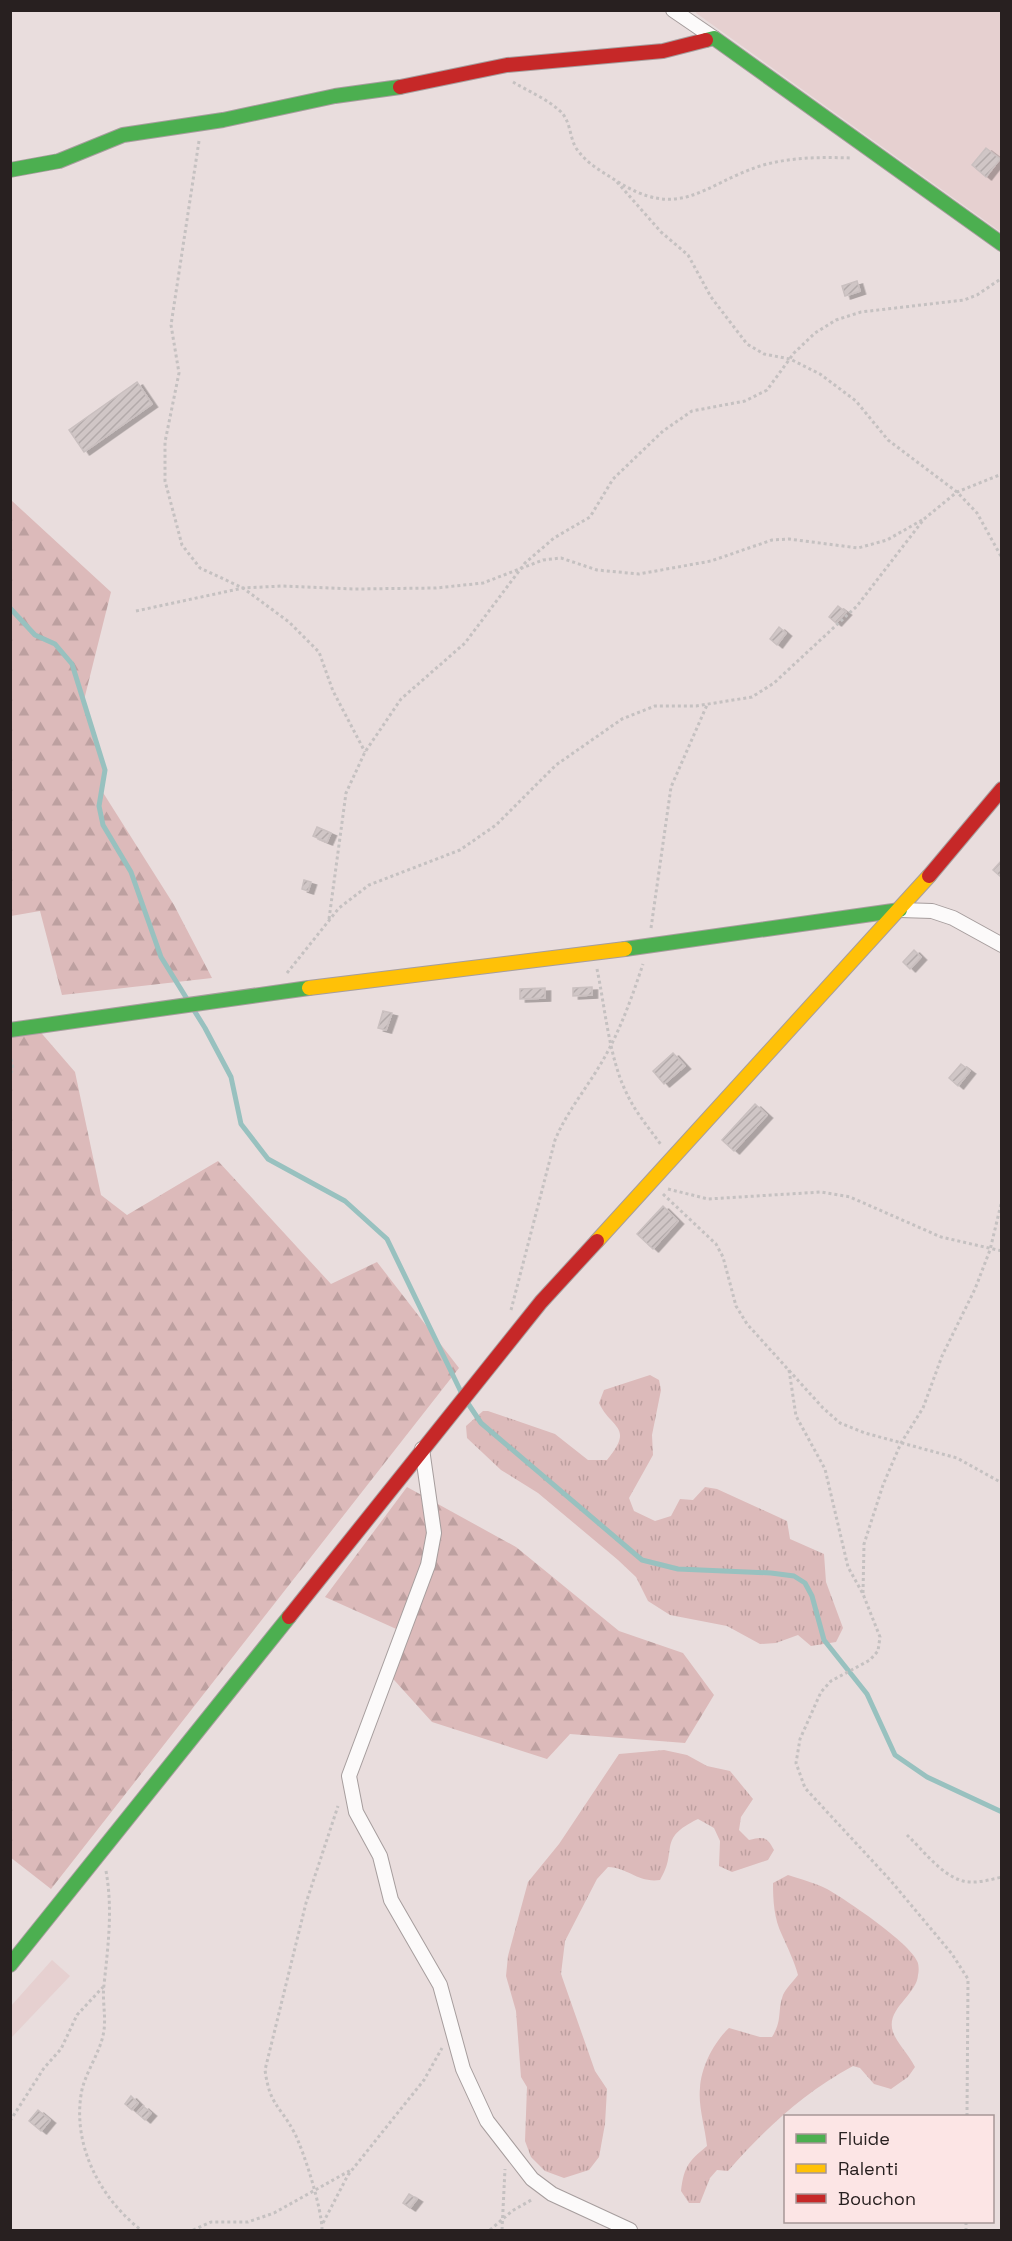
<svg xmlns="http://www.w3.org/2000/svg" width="1012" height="2241" viewBox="0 0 1012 2241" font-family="'Space Grotesk',sans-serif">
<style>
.built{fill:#e6d0d0}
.grass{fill:url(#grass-tufts)}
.forest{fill:url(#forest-firs)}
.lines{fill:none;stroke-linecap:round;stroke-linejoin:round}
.stream{stroke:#98c1bf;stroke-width:5}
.building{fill:url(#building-hatch);stroke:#cac0c0;stroke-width:1.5;filter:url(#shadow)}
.street-casing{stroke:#a69d9d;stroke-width:16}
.fast-casing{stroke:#a69d9d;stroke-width:16}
.slow-casing{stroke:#a69d9d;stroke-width:16}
.jam-casing{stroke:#a69d9d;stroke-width:16}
.path{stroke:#c5c1c1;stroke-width:3;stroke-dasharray:3 3;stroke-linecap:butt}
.street{stroke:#fcfafa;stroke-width:14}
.fast{stroke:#4caf50;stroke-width:14}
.slow{stroke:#ffc107;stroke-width:14}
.jam{stroke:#c62828;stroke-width:14}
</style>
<defs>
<pattern id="grass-tufts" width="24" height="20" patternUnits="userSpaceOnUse" patternTransform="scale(1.5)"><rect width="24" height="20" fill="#dcbaba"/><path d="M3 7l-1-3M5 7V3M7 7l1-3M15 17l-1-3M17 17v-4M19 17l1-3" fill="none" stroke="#bda0a0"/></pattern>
<pattern id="forest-firs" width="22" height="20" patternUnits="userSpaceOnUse" patternTransform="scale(1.5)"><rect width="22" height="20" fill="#dcbaba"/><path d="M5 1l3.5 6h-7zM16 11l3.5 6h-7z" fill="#bda0a0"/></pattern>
<pattern id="building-hatch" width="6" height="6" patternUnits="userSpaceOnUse" patternTransform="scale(1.5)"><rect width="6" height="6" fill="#d0c6c6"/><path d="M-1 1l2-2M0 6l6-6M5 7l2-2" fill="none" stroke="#b3aaaa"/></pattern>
<filter id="shadow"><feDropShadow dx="5.5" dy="3" stdDeviation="0" flood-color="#0004"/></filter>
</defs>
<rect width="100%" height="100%" fill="#e9dddd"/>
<g class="built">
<path d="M697 10 1001 11V232L696 13Z"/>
<path d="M52 1960 70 1976 11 2038V2006Z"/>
</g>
<g class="grass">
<path d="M650 1375 659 1380 661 1390 652 1435 653 1455 629 1498 634 1511 655 1521 671 1516 680 1499 693 1500 705 1487 717 1489 787 1521 790 1539 824 1554 826 1582 843 1628 836 1642 811 1646 798 1635 776 1643 760 1644 727 1626 670 1615 648 1601 636 1577 618 1560 538 1493 501 1470 467 1438 466 1426 483 1411H488L555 1434 588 1460H607C635 1426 611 1429 599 1403L604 1390Z"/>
<path d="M664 1750 687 1755 707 1766 730 1771 753 1799 741 1817 739 1830 749 1840C764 1836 767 1837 774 1850L768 1860 732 1872 719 1866 720 1841 714 1828 698 1819C656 1839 679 1850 660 1880 638 1883 629 1868 608 1867L597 1879 565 1941 561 1974 595 2071 607 2089 605 2124 599 2157 589 2170 564 2178 545 2171 531 2157 525 2141 527 2087 521 2077 516 2011 506 1976 508 1956 528 1882 559 1844 619 1754Z"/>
<path d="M788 1875C800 1879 815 1883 827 1889 845 1899 910 1943 917 1961 919 1964 919 1971 918 1975 917 1995 885 2009 893 2032 897 2043 909 2055 915 2067L908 2077 891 2089 874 2084 860 2068 853 2066C803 2093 765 2129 728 2171L717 2170 710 2178 700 2203H689L681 2191C684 2166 689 2161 707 2146 705 2127 698 2106 700 2088 701 2067 714 2042 729 2028L760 2037H772C783 2019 777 2012 783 1995 786 1988 793 1982 798 1975 794 1960 788 1949 782 1935 774 1919 773 1900 773 1883Z"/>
</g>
<g class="forest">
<path d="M11 500 111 592 84 700 105 770 102 791 174 905 212 978 62 995 40 911 11 916Z"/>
<path d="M37 1028 75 1072 101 1195 127 1215 218 1161 331 1284 377 1262 459 1368 51 1889 10 1857V1032Z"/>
<path d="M407 1487 516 1547 619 1631 683 1653 714 1695 685 1743 570 1734 547 1759 432 1722 386 1671 403 1632 325 1597Z"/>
</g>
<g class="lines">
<g class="stream">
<path d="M10 608 35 635 55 644 72 664 105 770 99 806 103 825 131 872 161 957 205 1028 231 1077 241 1124 268 1159 345 1201 387 1239 462 1394"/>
<path d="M467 1402 481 1423 642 1560 678 1569 771 1573 794 1576 805 1583 812 1596 824 1640 867 1694 895 1755 927 1777 1002 1812"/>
</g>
</g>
<g class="building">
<path d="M986 148 1000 159 986 177 972 165Z"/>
<path d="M857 281 860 291 845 296 842 286Z"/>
<path d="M137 382 152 404 84 452 69 430Z"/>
<path d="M838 606 846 612 836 623 829 617Z"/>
<path d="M779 627 786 633 777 645 770 639Z"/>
<path d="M317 827 331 833 327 842 313 836Z"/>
<path d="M1002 860V876L1001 877 993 870Z"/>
<path d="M304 880 311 882 308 891 302 889Z"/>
<path d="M914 950 921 957 910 969 903 962Z"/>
<path d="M592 987V995L573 996V988Z"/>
<path d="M545 988V998L520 999V989Z"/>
<path d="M383 1011 392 1013 386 1030 378 1028Z"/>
<path d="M673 1053 685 1066 664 1084 653 1071Z"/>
<path d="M961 1064 970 1071 958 1086 949 1078Z"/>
<path d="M755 1104 767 1115 734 1151 722 1140Z"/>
<path d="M663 1206 678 1221 653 1249 637 1234Z"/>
<path d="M131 2096 138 2103 132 2110 125 2104Z"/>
<path d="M143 2106 151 2113 145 2120 137 2113Z"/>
<path d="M38 2110 50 2120 41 2131 29 2121Z"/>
<path d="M409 2194 417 2199 410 2208 403 2203Z"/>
</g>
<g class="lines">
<g class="street-casing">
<g id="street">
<path d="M673 10 714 38"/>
<path d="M900 910 932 911 953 918 1002 945"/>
<path d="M422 1449 434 1533 428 1565 349 1776 356 1812 380 1856 391 1900 440 1985 463 2069 487 2121 532 2179 552 2194 630 2230"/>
</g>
</g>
<g class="fast-casing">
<g id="fast">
<path d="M706 40 714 38 1002 244"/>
<path d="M10 170 59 161 123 135 223 120 335 96 400 87"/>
<path d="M625 949 900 910"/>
<path d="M10 1030 309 988"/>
<path d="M10 1965 289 1617"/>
</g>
</g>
<g class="slow-casing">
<g id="slow">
<path d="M309 988 625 949"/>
<path d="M597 1241 929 876"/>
</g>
</g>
<g class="jam-casing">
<g id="jam">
<path d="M400 87 507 65 663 51 706 40"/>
<path d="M929 876 1002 789"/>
<path d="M289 1617 541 1302 597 1241"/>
</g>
</g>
<g class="path">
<path d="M513 82C528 91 547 99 560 111 571 121 569 136 576 148 586 163 601 171 615 180 680 222 702 185 760 166 790 157 821 157 851 158"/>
<path d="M199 141 171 325 179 373 165 442V481L182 545 200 568 243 588 289 622 319 652 333 691 365 752"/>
<path d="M617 182 661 232 688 255 711 297 747 344 764 354 790 359 820 374 856 401 888 440 957 492 977 513 1002 558"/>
<path d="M136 611 243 588 282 586 355 589 436 588 483 583 543 560 561 558 597 570 639 574 711 561 772 540 789 539 858 548 887 540 922 520"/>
<path d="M329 919 346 793 365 752 401 699 465 643 525 563 554 538 590 517 613 479 663 431 692 411 745 401 767 390 794 353 815 333 836 320 861 312 964 300 977 295 1002 278"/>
<path d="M651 928 671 787 707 705"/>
<path d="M597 969C605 1007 609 1057 626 1092 635 1112 649 1128 662 1146"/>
<path d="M287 973 339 908 369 885 460 850 496 825 556 765 622 719 655 706H696L752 697 774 683 857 606 924 519 957 492 1002 474"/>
<path d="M10 1053 13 1068 10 1075"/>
<path d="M668 1189 708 1199 821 1192 850 1197 941 1237 1002 1251"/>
<path d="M663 1194 716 1244 723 1257 736 1306 747 1324 823 1408 840 1423 865 1433 957 1458 1002 1483"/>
<path d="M511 1310 555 1140C566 1114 582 1094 597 1070 618 1037 631 1000 643 964"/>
<path d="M789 1370 796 1416 825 1469 848 1567 863 1594 880 1637 878 1651 870 1660 831 1681 821 1692 800 1739 796 1763 805 1788 891 1881 952 1954 968 1979 967 2116"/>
<path d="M863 1593 864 1544 883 1485 901 1443 923 1408 942 1356 975 1289 990 1250 1002 1200"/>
<path d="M907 1835C923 1850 941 1875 963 1881 975 1884 989 1880 1002 1877"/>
<path d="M106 1871C113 1910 108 1946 104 1985 102 2000 106 2015 104 2030 101 2053 84 2073 81 2095 73 2147 101 2199 141 2230"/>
<path d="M10 2121 44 2068 61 2049 77 2015 103 1987"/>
<path d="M966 2222V2230"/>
<path d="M323 2223 348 2175 424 2080 442 2048"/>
<path d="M193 2230 211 2222H248L274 2213 351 2170"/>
<path d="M322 2230C322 2209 304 2151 294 2132 279 2104 270 2106 265 2070L306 1903 338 1806"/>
<path d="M490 2230 512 2211 533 2199"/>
<path d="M502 2230 505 2169"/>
</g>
<use href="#street" class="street"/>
<use href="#fast" class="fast"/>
<use href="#slow" class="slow"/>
<use href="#jam" class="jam"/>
</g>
<rect width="1012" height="2241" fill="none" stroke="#282020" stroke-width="24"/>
<rect x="784" y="2115" width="210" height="108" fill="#fce5e5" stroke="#a79696" stroke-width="1.5"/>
<rect x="796" y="2134" width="30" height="9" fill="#4caf50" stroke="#a79696" stroke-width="1.5"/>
<text x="838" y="2145" font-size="18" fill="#282020">Fluide</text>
<rect x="796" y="2164" width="30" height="9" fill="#ffc107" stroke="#a79696" stroke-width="1.5"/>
<text x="838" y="2175" font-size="18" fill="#282020">Ralenti</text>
<rect x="796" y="2194" width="30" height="9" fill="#c62828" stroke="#a79696" stroke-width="1.5"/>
<text x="838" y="2205" font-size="18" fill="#282020">Bouchon</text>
</svg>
